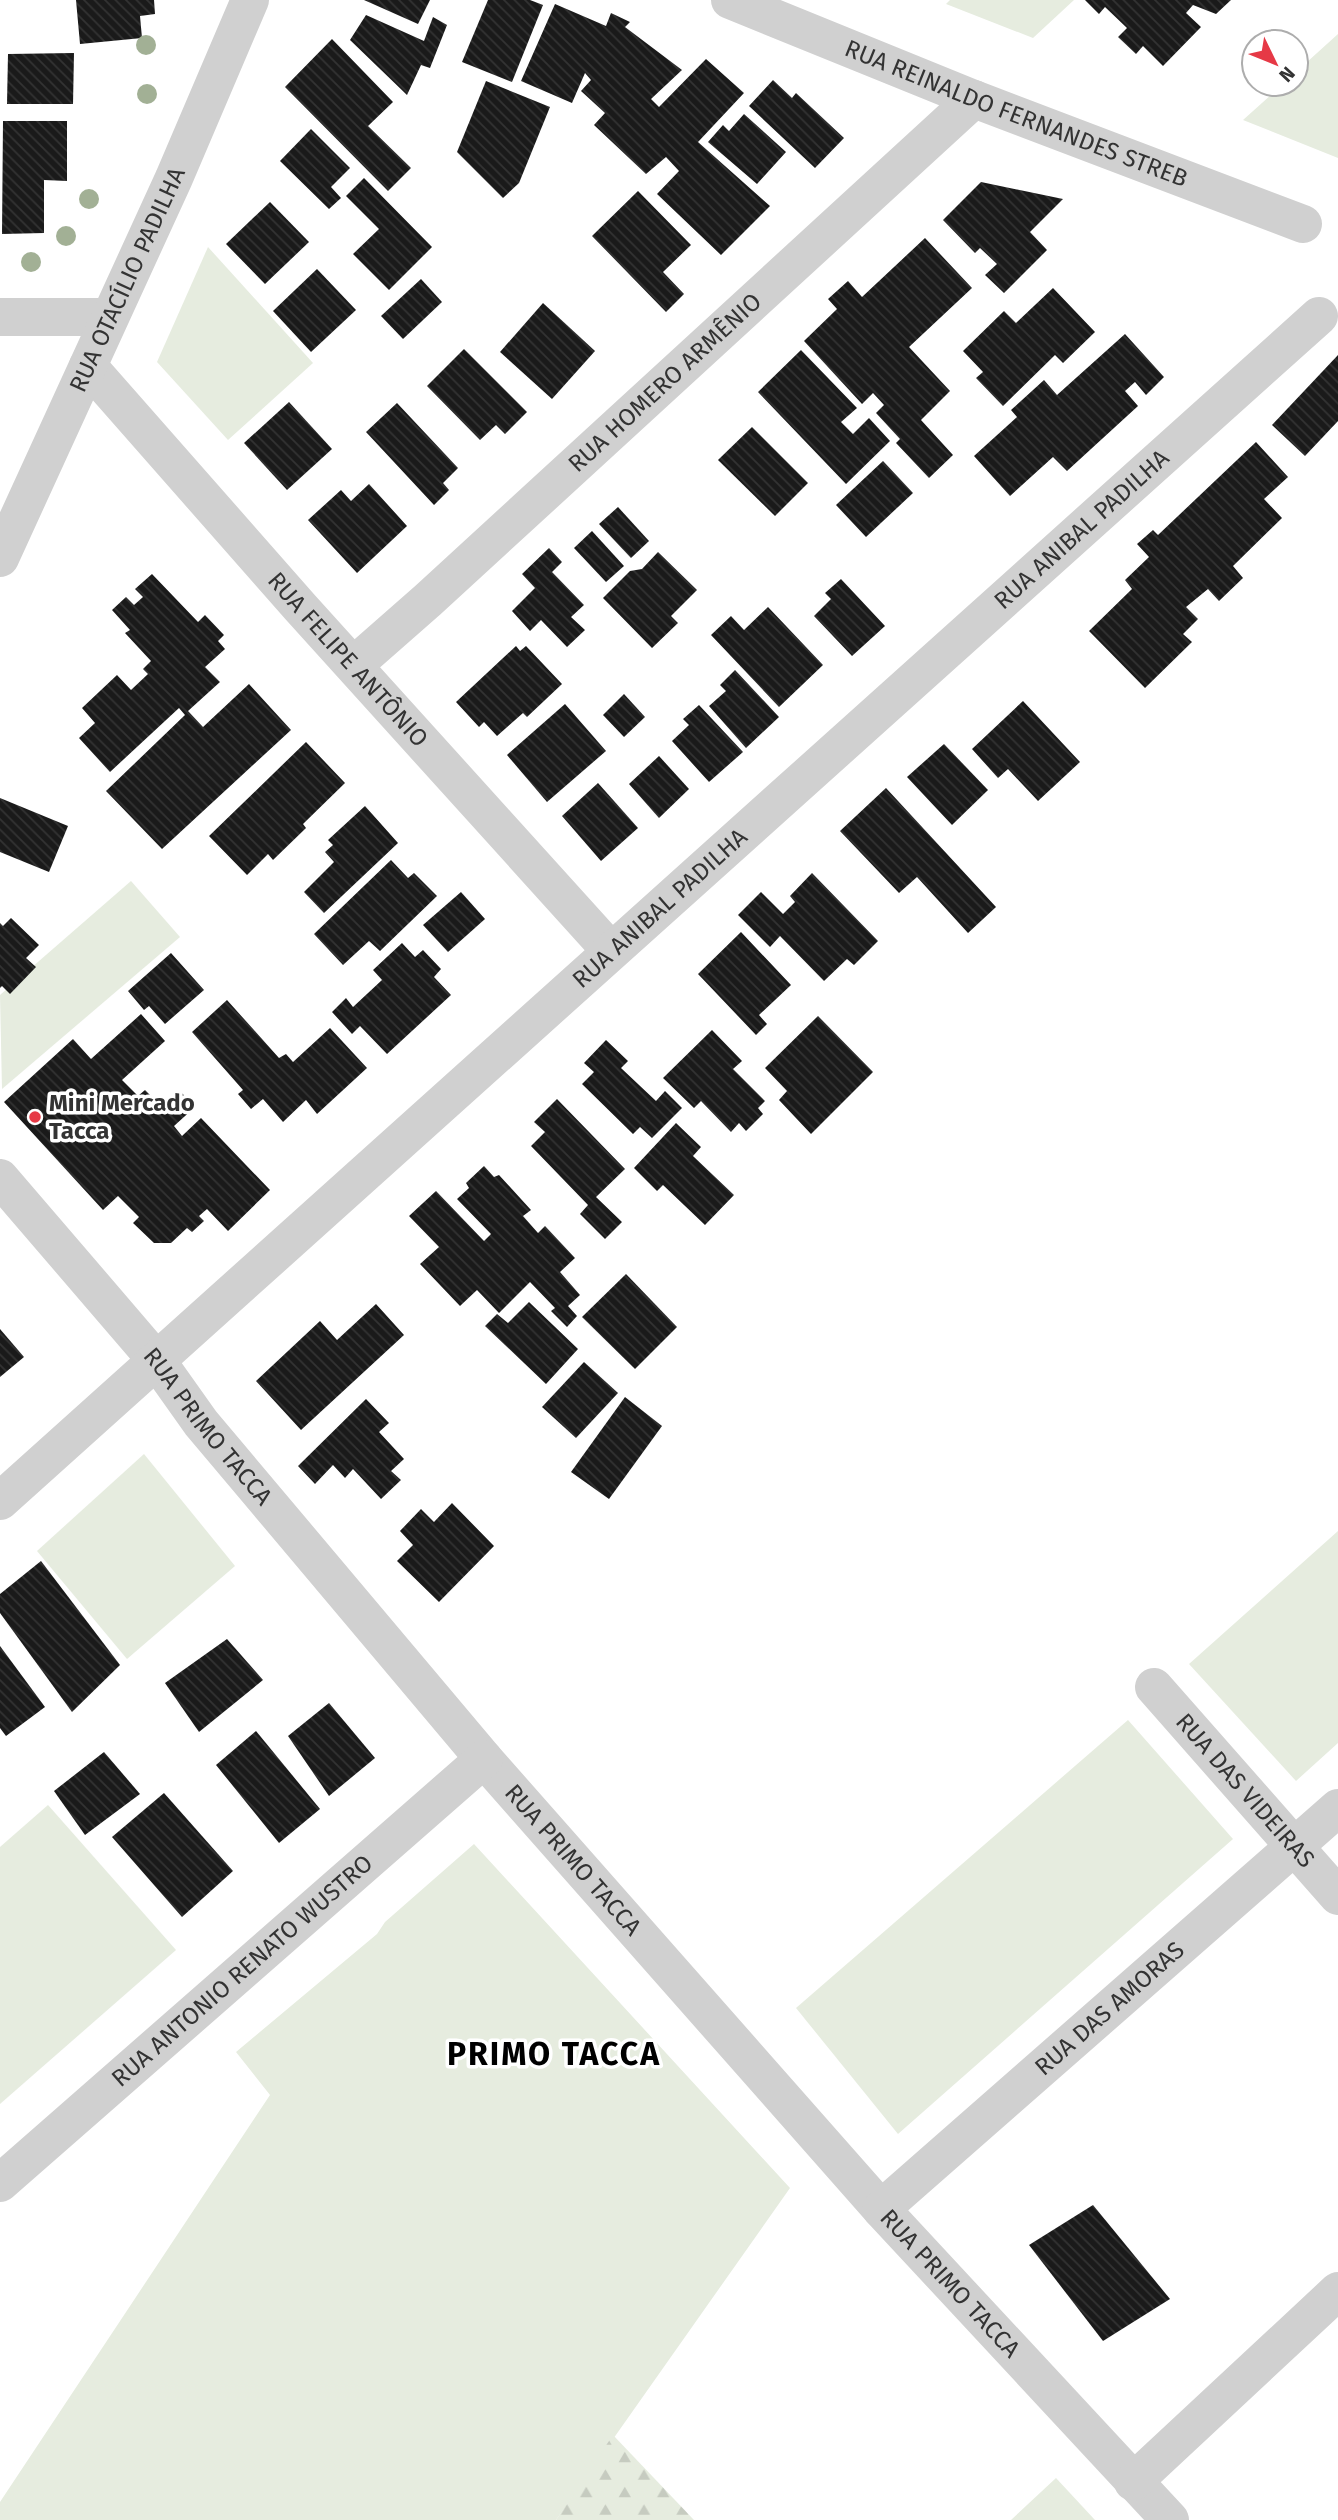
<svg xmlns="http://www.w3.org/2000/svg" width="1338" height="2520" viewBox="0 0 1338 2520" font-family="'Fira Sans',sans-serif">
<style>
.grass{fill:#e6ecdf}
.forest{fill:url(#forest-firs)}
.building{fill:url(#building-back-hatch)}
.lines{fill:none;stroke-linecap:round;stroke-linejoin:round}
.minor{stroke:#d0d0d0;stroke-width:38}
.tree{fill:#a2b095}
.poi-dot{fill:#e63946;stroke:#fff;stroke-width:2.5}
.labels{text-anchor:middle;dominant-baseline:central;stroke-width:7;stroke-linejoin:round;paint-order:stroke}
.street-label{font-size:24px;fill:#333;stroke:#fff}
.poi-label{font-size:24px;font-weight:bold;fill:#333;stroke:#fff;text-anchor:start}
.district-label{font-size:32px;font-weight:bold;letter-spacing:2px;fill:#000;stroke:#fff}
</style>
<defs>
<pattern id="forest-firs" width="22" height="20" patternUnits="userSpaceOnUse" patternTransform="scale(1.75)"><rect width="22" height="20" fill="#e6ecdf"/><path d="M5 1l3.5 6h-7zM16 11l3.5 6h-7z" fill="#c6cbc0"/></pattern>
<pattern id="building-back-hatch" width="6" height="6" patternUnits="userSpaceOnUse" patternTransform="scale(1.75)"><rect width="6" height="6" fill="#1a1a1a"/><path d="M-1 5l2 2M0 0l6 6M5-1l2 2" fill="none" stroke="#333"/></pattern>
</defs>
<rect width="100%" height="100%" fill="#fff"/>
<g class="grass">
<path d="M950 0H1074L1033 38 946 4Z"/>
<path d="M1338 34V158L1243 120 1283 84H1296V72Z"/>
<path d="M208 247 313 363 228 440 157 362Z"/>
<path d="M131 881 180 937 2 1089 0 995Z"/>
<path d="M144 1454 235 1566 127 1659 37 1551Z"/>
<path d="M1338 1531V1743L1296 1781 1189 1664Z"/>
<path d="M1128 1720 1233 1839 898 2134 796 2008Z"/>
<path d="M48 1805 176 1950 0 2104V1847Z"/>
<path d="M474 1844 790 2188 556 2520H0V2502L270 2095 236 2052 377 1934 385 1922Z"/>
<path d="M1056 2478 1095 2520H1011Z"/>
</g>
<path class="forest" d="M613 2435 694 2520H556Z"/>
<g class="building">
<path d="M76 0H154L155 14 140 16 142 38 80 44Z"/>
<path d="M364 0H430L418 24Z"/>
<path d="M488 0H530L543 5 512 82 462 62Z"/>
<path d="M1085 0H1231L1216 14 1193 5 1186 13 1201 27 1163 66 1143 46 1136 54 1118 37 1127 28 1105 7 1099 14Z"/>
<path d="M555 4 606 26 611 13 630 22 625 27 682 70 651 99 659 107 706 59 744 93 698 142 770 206 721 255 657 194 679 171 666 157 646 174 594 125 605 113 581 91 591 80 585 73 572 103 521 81Z"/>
<path d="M366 15 424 41 433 17 447 25 430 68 421 65 407 95 350 40Z"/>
<path d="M332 39 393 102 368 126 411 168 388 191 285 87Z"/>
<path d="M74 53 73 104H7L8 54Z"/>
<path d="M773 80 792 98 796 93 844 138 815 168 749 106Z"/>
<path d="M486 81 550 107 519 183 503 198 457 152Z"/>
<path d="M744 114 786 152 757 184 708 142 723 125 729 131Z"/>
<path d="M3 121H67V181L44 180V233L2 234Z"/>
<path d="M311 129 350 168 331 187 341 198 329 209 280 161Z"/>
<path d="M364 178 432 247 389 290 353 254 379 229 346 196Z"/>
<path d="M981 182 1063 199 1030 232 1047 250 1004 293 985 275 997 264 980 248 975 253 943 220Z"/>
<path d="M638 191 691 245 663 272 684 294 666 312 592 236Z"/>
<path d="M270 202 309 242 265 284 226 244Z"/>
<path d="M925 238 972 288 909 347 950 391 921 420 953 455 929 478 896 443 900 439 876 413 884 405 873 393 862 404 804 341 837 309 828 299 848 281 862 297Z"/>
<path d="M317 269 356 310 311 352 273 311Z"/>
<path d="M421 279 442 302 403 339 381 316Z"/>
<path d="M1053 288 1095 332 1063 363 1055 355 1003 406 976 378 983 372 963 351 1004 311 1016 323Z"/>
<path d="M543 303 595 351 552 399 500 352Z"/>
<path d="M1125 334 1164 377 1146 395 1135 382 1125 391 1138 406 1067 471 1053 457 1010 496 974 456 1017 417 1011 410 1044 380 1057 395Z"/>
<path d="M464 349 527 412 505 434 496 425 480 440 427 386Z"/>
<path d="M801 350 857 408 841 422 853 434 869 418 890 441 846 484 758 392Z"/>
<path d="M1338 355V421L1305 456 1272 425Z"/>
<path d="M289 402 332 449 287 490 244 443Z"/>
<path d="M397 403 458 468 443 483 449 490 434 505 366 432Z"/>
<path d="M752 427 808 483 775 516 718 460Z"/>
<path d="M1256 442 1288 477 1264 499 1282 518 1233 566 1243 578 1219 601 1208 589 1186 607 1198 619 1183 634 1192 642 1145 688 1089 631 1132 589 1125 580 1149 557 1137 544 1153 530 1158 535Z"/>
<path d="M883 461 913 493 866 537 836 505Z"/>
<path d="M369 484 407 526 357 573 308 520 341 490 351 501Z"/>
<path d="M618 507 649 541 631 558 599 524Z"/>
<path d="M592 531 624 566 606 582 574 548Z"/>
<path d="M549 548 562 562 552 572 584 605 571 617 585 630 567 647 541 620 530 631 512 611 535 588 522 574Z"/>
<path d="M658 552 697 590 671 616 678 623 652 648 603 598 630 571 642 569Z"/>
<path d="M152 574 198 622 205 615 224 635 218 641 225 649 205 667 220 682 188 711 203 727 249 684 291 730 162 849 106 791 185 715 179 708 110 772 79 738 95 723 82 708 117 675 131 690 148 674 143 669 151 661 125 633 130 630 112 610 126 597 134 605 143 597 135 589Z"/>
<path d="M841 579 885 626 852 656 814 616 831 599 825 593Z"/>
<path d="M768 607 823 665 779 707 711 635 731 616 744 630Z"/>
<path d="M516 646 520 651 526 646 562 684 527 717 523 713 497 736 484 722 479 727 456 702Z"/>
<path d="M735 670 779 717 746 748 709 706 726 691 720 685Z"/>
<path d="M624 694 645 717 624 737 603 715Z"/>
<path d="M1023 701 1080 762 1038 801 1008 769 998 778 972 749Z"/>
<path d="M565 704 606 751 547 802 507 755Z"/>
<path d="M699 705 743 752 709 782 672 741 689 725 683 719Z"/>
<path d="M306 742 345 783 303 824 306 828 273 860 268 854 247 875 209 836Z"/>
<path d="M944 744 988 790 952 825 907 777Z"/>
<path d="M659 756 689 789 659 818 629 784Z"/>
<path d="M598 783 638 828 601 861 562 816Z"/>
<path d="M886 788 996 907 968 933 917 877 899 893 840 831Z"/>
<path d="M0 798 68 826 49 872 0 852Z"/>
<path d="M365 806 398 843 324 913 304 892 334 862 325 852 333 845 328 840Z"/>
<path d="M391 860 408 878 414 873 437 896 380 951 369 941 343 965 314 934Z"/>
<path d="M812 873 878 941 854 965 847 959 824 981 780 936 770 947 738 915 761 892 783 914 795 902 790 896Z"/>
<path d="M461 892 485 919 448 952 423 925Z"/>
<path d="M11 918 39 945 26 958 36 967 10 994 2 986 0 988V923L3 926Z"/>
<path d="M741 932 791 985 759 1015 767 1024 756 1035 698 974Z"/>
<path d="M402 943 415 957 423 950 441 969 434 977 451 995 387 1054 360 1026 352 1034 332 1012 346 998 353 1007 382 980 373 970Z"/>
<path d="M171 953 204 990 165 1024 149 1006 144 1010 128 991Z"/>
<path d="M227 1000 279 1058 286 1054 293 1062 330 1028 367 1068 317 1114 306 1100 283 1122 263 1099 251 1109 238 1094 243 1090 192 1032Z"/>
<path d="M141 1014 165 1041 122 1080 138 1096 145 1090 161 1106 179 1090 195 1107 174 1126 182 1136 201 1118 270 1190 228 1231 207 1209 199 1216 204 1221 192 1232 187 1228 171 1243H154L133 1223 139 1217 118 1196 103 1210 4 1102 73 1039 91 1059Z"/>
<path d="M818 1016 873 1072 811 1134 779 1100 787 1091 765 1068Z"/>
<path d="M712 1030 742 1061 733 1069 765 1101 758 1108 763 1114 746 1131 739 1123 731 1132 701 1101 694 1108 663 1078Z"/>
<path d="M606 1040 628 1061 621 1068 656 1101 665 1091 682 1108 652 1138 640 1127 633 1134 582 1084 594 1072 584 1063Z"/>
<path d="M557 1099 625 1169 596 1197 622 1222 605 1239 580 1214 588 1205 531 1146 545 1132 534 1122Z"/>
<path d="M676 1123 701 1147 693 1156 734 1195 705 1225 663 1185 657 1191 634 1168Z"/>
<path d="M484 1166 494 1177 499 1175 531 1210 523 1216 538 1233 545 1226 575 1258 560 1272 580 1295 568 1306 577 1316 567 1327 551 1311 555 1308 530 1282 499 1313 477 1290 460 1306 420 1264 439 1247 409 1216 436 1191 484 1241 491 1234 457 1199 469 1188 466 1183Z"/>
<path d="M626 1274 677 1327 635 1369 582 1317Z"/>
<path d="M529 1302 578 1349 546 1384 485 1326 497 1314 508 1323Z"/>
<path d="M376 1304 404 1335 301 1430 256 1381 320 1321 337 1340Z"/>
<path d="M0 1329 24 1357 0 1377Z"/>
<path d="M584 1362 618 1393 576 1438 542 1407Z"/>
<path d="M625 1397 662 1426 609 1499 571 1472Z"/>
<path d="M366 1399 389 1423 379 1432 404 1459 391 1471 401 1480 381 1499 353 1469 345 1478 333 1465 315 1484 298 1466Z"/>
<path d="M452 1503 494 1546 439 1602 397 1561 413 1545 400 1531 421 1509 434 1522Z"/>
<path d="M41 1561 120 1665 72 1712 0 1613V1594Z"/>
<path d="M227 1639 263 1680 199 1732 165 1683Z"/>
<path d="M0 1646 45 1707 6 1736 0 1728Z"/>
<path d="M329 1703 375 1758 329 1796 288 1736Z"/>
<path d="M256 1731 320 1809 279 1843 216 1765Z"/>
<path d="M104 1752 140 1794 85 1835 54 1791Z"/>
<path d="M164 1793 233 1871 182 1917 112 1837Z"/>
<path d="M1093 2205 1170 2299 1103 2341 1029 2245Z"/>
</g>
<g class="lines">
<g class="minor">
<path id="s1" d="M730 0 974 99 1303 224"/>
<path d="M0 317H109"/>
<path id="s2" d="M88 366 300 607 611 951"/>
<path id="s3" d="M0 558 174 178 250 0"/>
<path id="s4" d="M354 665 428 600 974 99"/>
<path id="s5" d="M0 1178 157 1361 201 1423 484 1759 881 2209 1170 2520"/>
<path id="s6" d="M0 1501 1319 316"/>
<path id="s7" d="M1154 1687 1338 1896"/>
<path id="s8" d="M0 2183 484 1759"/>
<path id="s9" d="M881 2209 1338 1808"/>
<path d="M1133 2482 1338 2291"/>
</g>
</g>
<g class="tree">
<circle cx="146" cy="45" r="10"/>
<circle cx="147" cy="94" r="10"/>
<circle cx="89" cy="199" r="10"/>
<circle cx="66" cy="236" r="10"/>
<circle cx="31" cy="262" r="10"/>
</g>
<circle class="poi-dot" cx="35" cy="1117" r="7"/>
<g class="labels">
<g class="street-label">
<text stroke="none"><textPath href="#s1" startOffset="308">RUA REINALDO FERNANDES STREB</textPath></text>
<text stroke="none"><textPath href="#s3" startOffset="306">RUA OTACÍLIO PADILHA</textPath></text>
<text stroke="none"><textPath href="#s4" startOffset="420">RUA HOMERO ARMÊNIO</textPath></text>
<text stroke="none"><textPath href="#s6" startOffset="1454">RUA ANIBAL PADILHA</textPath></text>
<text stroke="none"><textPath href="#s2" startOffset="392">RUA FELIPE ANTÔNIO</textPath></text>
<text stroke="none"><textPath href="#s6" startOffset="887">RUA ANIBAL PADILHA</textPath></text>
<text stroke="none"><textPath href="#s5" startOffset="324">RUA PRIMO TACCA</textPath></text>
<text stroke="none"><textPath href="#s7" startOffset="138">RUA DAS VIDEIRAS</textPath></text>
<text stroke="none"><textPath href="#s5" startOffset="891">RUA PRIMO TACCA</textPath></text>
<text stroke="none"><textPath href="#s8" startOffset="322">RUA ANTONIO RENATO WUSTRO</textPath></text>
<text stroke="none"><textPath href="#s9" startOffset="304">RUA DAS AMORAS</textPath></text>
<text stroke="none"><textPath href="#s5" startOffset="1458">RUA PRIMO TACCA</textPath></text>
</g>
<g class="poi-label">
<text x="49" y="1103">Mini Mercado<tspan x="49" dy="28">Tacca</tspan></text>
</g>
<g class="district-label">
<text x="554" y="2054">PRIMO TACCA</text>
</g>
</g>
<g transform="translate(1275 63) rotate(133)"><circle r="33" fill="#ffffff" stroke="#adadad" stroke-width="2"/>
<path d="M0-5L12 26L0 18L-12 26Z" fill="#e63946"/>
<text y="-10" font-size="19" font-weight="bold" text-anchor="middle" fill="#333333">N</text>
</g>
</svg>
